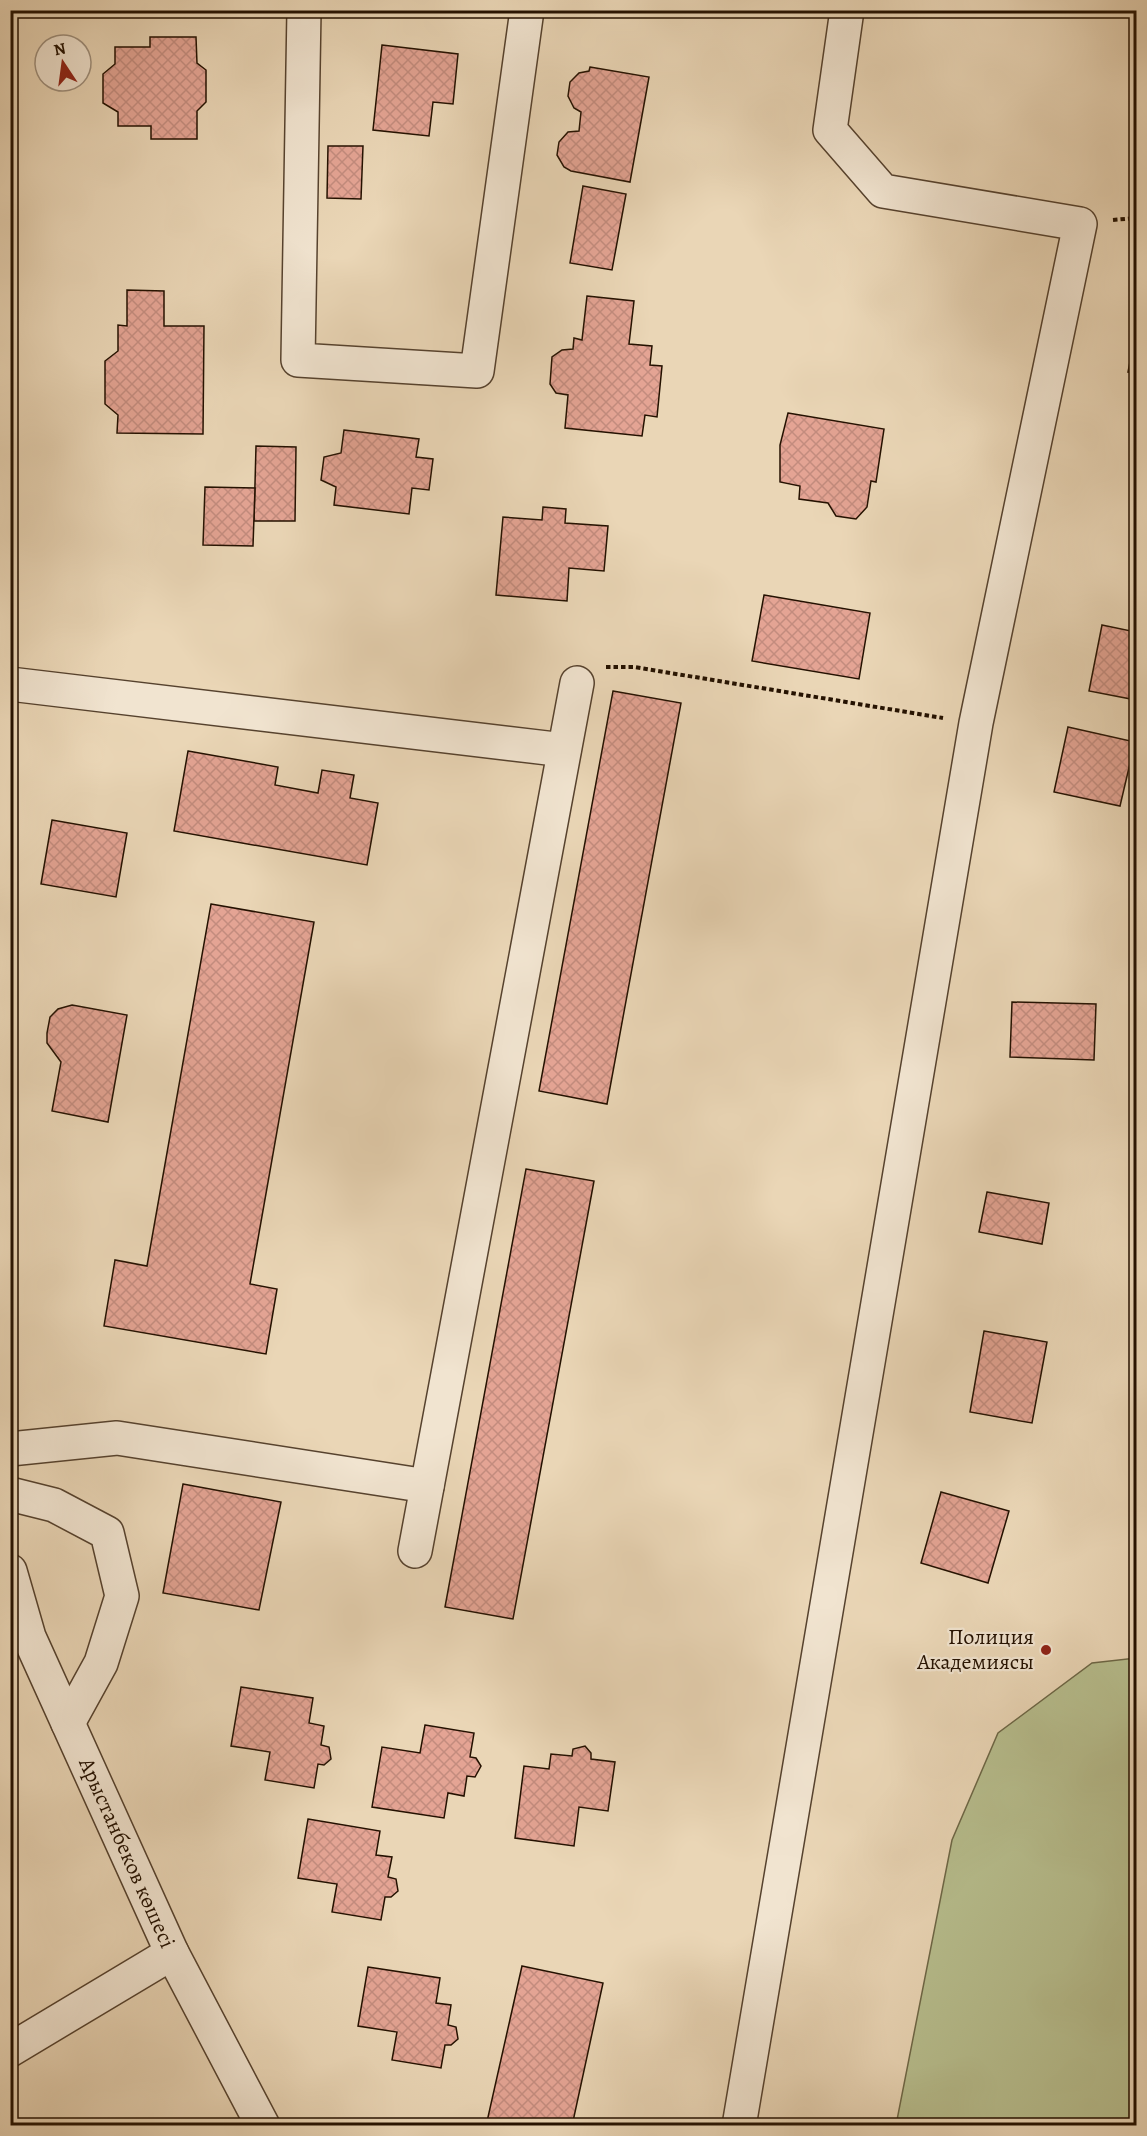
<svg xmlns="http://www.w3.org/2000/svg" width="1147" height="2136" viewBox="0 0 1147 2136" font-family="Alegreya,serif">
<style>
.garden{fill:#b7be8e;stroke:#6e6847;stroke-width:1.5}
.building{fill:url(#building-cross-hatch);stroke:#241100;stroke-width:1.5}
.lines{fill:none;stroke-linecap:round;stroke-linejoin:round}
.minor-casing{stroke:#56422e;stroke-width:36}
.path{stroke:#241100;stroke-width:4;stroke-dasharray:4.5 3;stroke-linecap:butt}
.minor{stroke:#f1e4d0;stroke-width:33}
.poi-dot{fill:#8f2418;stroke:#f1e4d0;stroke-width:2}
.labels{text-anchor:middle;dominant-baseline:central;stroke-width:4.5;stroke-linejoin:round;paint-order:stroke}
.poi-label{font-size:22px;fill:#241100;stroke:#f1e4d0;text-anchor:end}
.street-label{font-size:22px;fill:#241100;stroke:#f1e4d0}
</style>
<defs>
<pattern id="building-cross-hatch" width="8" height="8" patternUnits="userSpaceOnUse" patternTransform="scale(1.5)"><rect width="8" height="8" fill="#e4a494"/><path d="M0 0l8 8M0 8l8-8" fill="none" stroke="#c38c7e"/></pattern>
</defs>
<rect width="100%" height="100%" fill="#ead6b6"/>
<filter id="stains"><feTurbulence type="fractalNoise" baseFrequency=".00333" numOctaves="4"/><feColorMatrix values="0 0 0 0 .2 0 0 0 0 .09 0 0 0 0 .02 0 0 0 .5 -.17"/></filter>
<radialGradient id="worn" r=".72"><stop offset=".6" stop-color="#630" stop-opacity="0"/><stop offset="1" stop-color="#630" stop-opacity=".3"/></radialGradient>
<path class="garden" d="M1136 1658V2125H896L952 1840 998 1733 1092 1663Z"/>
<g class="building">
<path d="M150 37H196L197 63 206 70V102L197 111V139H151V126H118V112L103 103V74L115 64V47H150Z"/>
<path d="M382 45 458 54 453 104 433 102 429 136 373 130Z"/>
<path d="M590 67 649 77 630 182 571 171 564 167 557 155 559 142 568 132 579 131 581 112 574 108 568 96 570 82 579 73 589 71Z"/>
<path d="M328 146H363L361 199 327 198Z"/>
<path d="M583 186 626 194 612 270 570 263Z"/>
<path d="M127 290 164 291V326H204L203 434 117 433 118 415 105 404V361L118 351V325L127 326Z"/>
<path d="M587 296 634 301 629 344 652 346 650 365 662 366 657 417 645 415 642 436 565 428 568 395 556 393 550 384 552 357 562 350 573 349 574 338 582 340Z"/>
<path d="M1136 331V373L1128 372Z"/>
<path d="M788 413 884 429 876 482 871 481 867 507 856 519 836 516 828 503 799 499 800 486 780 482V445Z"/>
<path d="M344 430 419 439 416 457 433 459 429 490 412 488 409 514 334 505 336 487 321 480 324 457 341 453Z"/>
<path d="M256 446 296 447 295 521H254Z"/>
<path d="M205 487 255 488 253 546 203 545Z"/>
<path d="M543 507 566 509 565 523 608 526 604 571 569 568 567 601 496 595 503 517 542 520Z"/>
<path d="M764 595 870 613 859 679 752 661Z"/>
<path d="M1102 625 1136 632V700L1089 691Z"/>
<path d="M613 691 681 703 607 1104 539 1091Z"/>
<path d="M1068 727 1135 742 1120 806 1054 792Z"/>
<path d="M188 751 278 767 275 785 318 793 322 770 354 775 350 798 378 803 367 865 174 831Z"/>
<path d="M52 820 127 833 116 897 41 884Z"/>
<path d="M211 904 314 922 250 1284 277 1289 266 1354 104 1326 115 1260 147 1266Z"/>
<path d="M1012 1002 1096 1004 1094 1060 1010 1057Z"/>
<path d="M72 1005 127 1015 108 1122 52 1111 61 1062 47 1043V1033L50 1017 58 1009Z"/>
<path d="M526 1169 594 1181 513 1619 445 1607Z"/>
<path d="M987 1192 1049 1203 1042 1244 979 1232Z"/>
<path d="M984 1331 1047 1342 1032 1423 970 1412Z"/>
<path d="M183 1484 281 1502 259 1610 163 1593Z"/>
<path d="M941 1492 1009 1511 988 1583 921 1563Z"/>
<path d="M241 1687 313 1698 309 1723 324 1726 321 1745 329 1747 331 1759 324 1765 318 1764 314 1788 265 1780 270 1752 231 1746Z"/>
<path d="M425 1725 474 1733 470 1757 476 1758 481 1766 475 1777 467 1776 464 1796 448 1793 444 1818 372 1807 382 1747 420 1753Z"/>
<path d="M585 1746 591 1753V1759L615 1762 608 1811 579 1807 574 1846 515 1838 524 1766 549 1769 551 1754 572 1756 573 1749Z"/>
<path d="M308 1819 380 1831 376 1855 392 1857 388 1877 396 1879 398 1891 391 1897H385L381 1920 332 1912 337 1884 298 1878Z"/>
<path d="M522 1966 603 1983 572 2126H486Z"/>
<path d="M368 1967 440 1978 436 2003 451 2005 448 2025 456 2027 458 2039 451 2045H445L441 2068 392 2060 397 2032 358 2026Z"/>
</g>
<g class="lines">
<g class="minor-casing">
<g id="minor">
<path d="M304 10 298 360 477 371 527 10"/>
<path d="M10 684 564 750"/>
<path d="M10 1449 117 1438 427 1486"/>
<path d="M10 1494 54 1505 107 1533 122 1596 101 1663 68 1723"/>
<path d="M415 1551 577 683"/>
<path d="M10 1571 29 1637 172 1953 263 2126"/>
<path d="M10 2050 172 1953"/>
<path d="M739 2126 976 723 1080 224 883 191 830 130 847 10"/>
</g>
</g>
<g class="path">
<path d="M1113 220 1136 218"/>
<path d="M606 667H634L943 718"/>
</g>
<use href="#minor" class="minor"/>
</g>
<circle class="poi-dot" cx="1046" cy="1650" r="6"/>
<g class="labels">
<g class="poi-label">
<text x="1034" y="1637">Полиция<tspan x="1034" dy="25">Академиясы</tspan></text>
</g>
<g class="street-label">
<text transform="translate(127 1853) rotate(66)">Арыстанбеков көшесі</text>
</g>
</g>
<rect width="1147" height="2136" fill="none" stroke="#ead6b6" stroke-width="36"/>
<rect x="12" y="12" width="1123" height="2112" fill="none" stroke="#241100" stroke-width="3"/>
<rect x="18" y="18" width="1111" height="2100" fill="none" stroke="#241100" stroke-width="1.5"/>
<g transform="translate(63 63) rotate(347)"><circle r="28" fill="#f1e4d0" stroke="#9f907d" stroke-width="1.5"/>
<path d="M0-4.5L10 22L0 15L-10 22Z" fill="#8f2418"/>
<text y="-9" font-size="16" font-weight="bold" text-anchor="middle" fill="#241100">N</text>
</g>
<rect width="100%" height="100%" filter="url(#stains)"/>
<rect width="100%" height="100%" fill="url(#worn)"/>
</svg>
